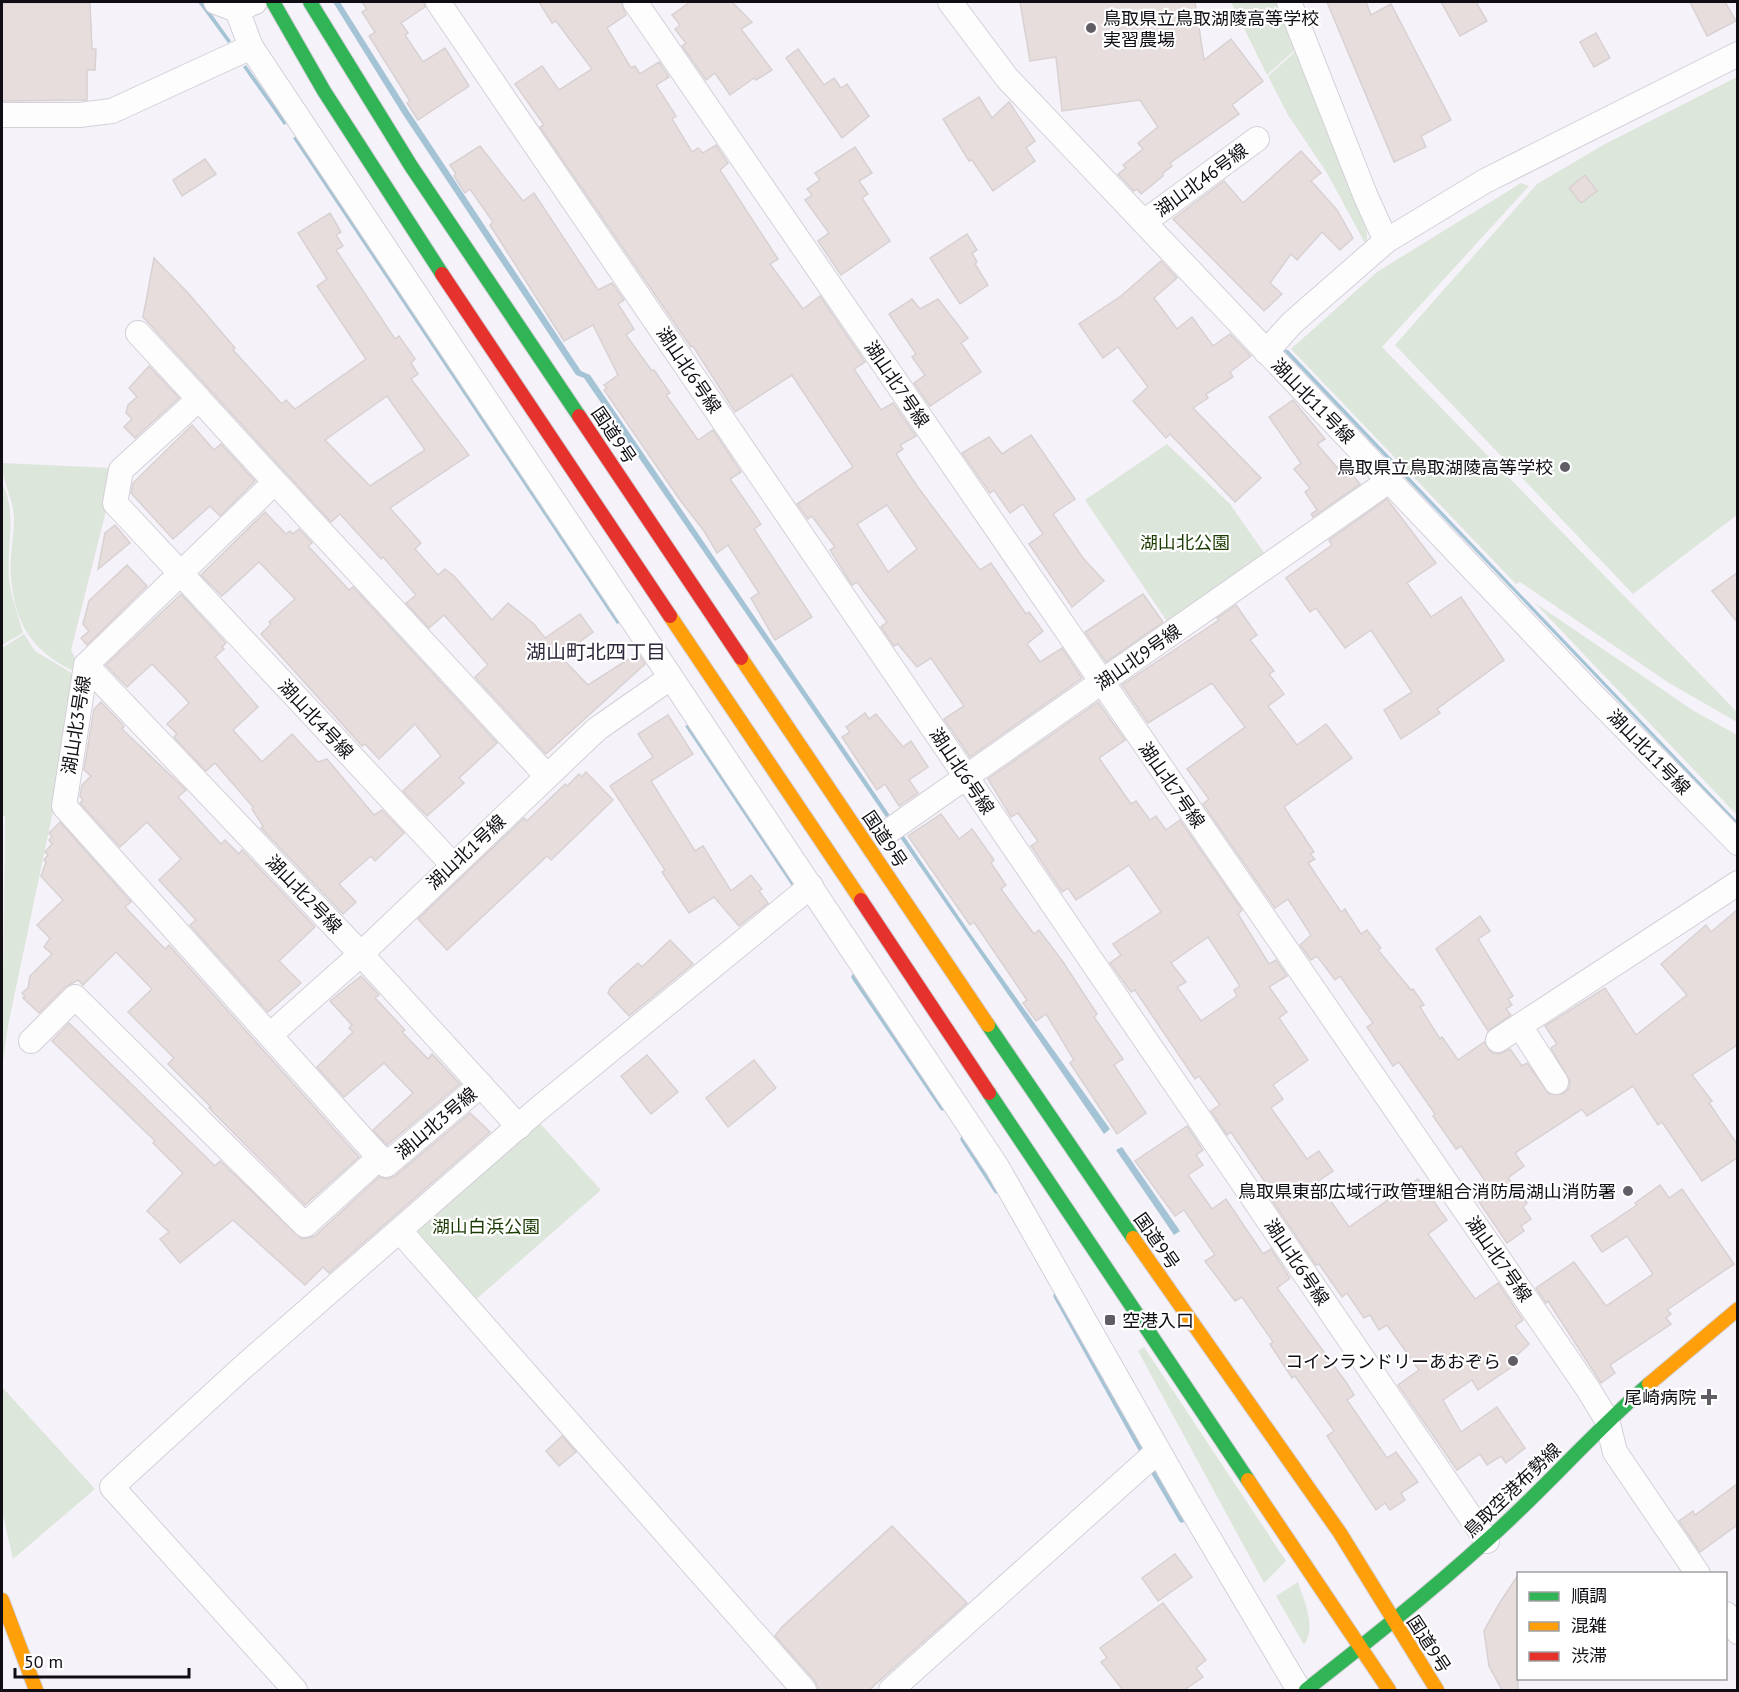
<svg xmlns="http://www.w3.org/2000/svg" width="1739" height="1692" viewBox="0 0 1739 1692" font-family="'PT Sans','Noto Sans JP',sans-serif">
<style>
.green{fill:#dde6da}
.water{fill:#a4c4d6}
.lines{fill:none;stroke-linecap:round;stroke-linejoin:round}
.stream{stroke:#a4c4d6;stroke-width:7}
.building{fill:#e8dddd;stroke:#d8d1d2;stroke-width:1.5;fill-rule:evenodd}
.street-casing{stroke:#d3d0d8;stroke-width:26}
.fast-casing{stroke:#d3d0d8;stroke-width:16}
.slow-casing{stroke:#d3d0d8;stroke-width:16}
.jam-casing{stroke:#d3d0d8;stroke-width:16}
.street{stroke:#fefdfe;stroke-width:24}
.fast{stroke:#30b455;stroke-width:14}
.slow{stroke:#ff9f0a;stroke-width:14}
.jam{stroke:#e5322d;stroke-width:14}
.poi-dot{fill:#615d65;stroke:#fff;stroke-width:2}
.labels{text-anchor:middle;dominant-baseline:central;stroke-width:4.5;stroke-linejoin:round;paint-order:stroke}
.poi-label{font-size:18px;fill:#110d15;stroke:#fff;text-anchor:end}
.street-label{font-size:18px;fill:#110d15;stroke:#fff}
.park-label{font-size:18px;fill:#1b3b03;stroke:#fff}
.neighbourhood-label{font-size:20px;fill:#2f273a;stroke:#fff}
</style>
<rect width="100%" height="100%" fill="#f6f2fa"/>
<g class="green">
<path d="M1231 2H1276L1295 50 1267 75Z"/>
<path d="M1296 51 1367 232V247L1327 173 1288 115 1268 76Z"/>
<path d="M1737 77V515L1633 594 1395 345 1537 184 1605 144Z"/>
<path d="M1521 183 1529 186 1382 347 1737 712V722L1669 683 1520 582 1516 584 1291 349 1377 272Z"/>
<path d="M1167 444 1230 504 1267 557 1171 627 1085 500Z"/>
<path d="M2 463 112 468 107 507 71 650 76 660 75 672C33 651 15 626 11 578 9 558 14 537 14 517 13 497 2 483 2 463Z"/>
<path d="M2 483C18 514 6 545 9 579 11 597 18 615 23 633L2 645Z"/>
<path d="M1535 603 1694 711 1737 735V815Z"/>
<path d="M24 634 35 651 75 675 53 811 8 1026 2 1069 5 816H2V648Z"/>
<path d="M536 1119 601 1190 472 1303 418 1236V1226Z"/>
<path d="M1144 1347 1286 1561 1264 1583 1138 1351Z"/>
<path d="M2 1387 95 1489 13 1559 2 1511Z"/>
<path d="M1298 1582C1304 1601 1317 1627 1304 1645L1276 1596Z"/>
</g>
<g class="water">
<path d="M198 2H203L231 41 228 43Z"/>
<path d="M333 2H340L408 110 581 371 590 375 970 933 1110 1129 1104 1134 584 378 576 375 402 113Z"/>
<path d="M246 65 287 123 284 125 243 67Z"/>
<path d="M297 136 621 622 617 624 293 138Z"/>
<path d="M1282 349 1288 350 1737 821V825Z"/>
<path d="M688 725 798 886 794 889 685 726Z"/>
<path d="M1122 1147 1180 1231 1174 1235 1116 1150Z"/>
</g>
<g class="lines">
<g class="stream">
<path d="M855 977 943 1107"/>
<path d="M964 1139 997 1190"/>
<path d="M1057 1296 1143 1451"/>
<path d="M1155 1473 1182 1519"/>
</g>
</g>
<g class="building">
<path d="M362 2H424L425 7 401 23 408 33 405 35 423 62 445 48 469 86 418 120 407 103 410 101 369 36 375 32 362 12 367 9Z"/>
<path d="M539 2H621L626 15 607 28 631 68 635 66 640 74 659 62 669 77 656 85 676 116 672 119 692 152 698 148 703 153 716 145 728 163 720 170 778 259 770 264 803 309 820 296 865 362 854 369 881 410 893 403 916 436 900 445 903 449 896 454 917 486 980 570 991 563 1026 614 1029 612 1043 631 1027 644 1040 662 1062 648 1082 678 970 757 944 719 964 706 931 658 917 667 898 644 894 646 881 627 887 622 857 582 852 585 830 550 835 547 812 516 808 519 797 504 853 467 792 375 735 412 693 346 691 347 540 127 544 125 515 84 542 66 559 90 592 69 556 21 552 23ZM887 505 917 549 888 572 857 524Z"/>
<path d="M690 2H732L752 22 741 29 772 70 756 80 754 78 730 95 715 73 706 80 682 46 686 43 675 29 680 25 672 15Z"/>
<path d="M1020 2H1195L1204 60 1231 39 1263 81 1232 105 1239 114 1170 163 1172 166 1163 173V176L1141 194 1137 189 1134 191 1118 174 1126 168 1123 165 1143 149 1138 143 1158 127 1140 100 1062 111 1056 57 1030 61Z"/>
<path d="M1327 2H1366L1371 15 1391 4 1451 120 1421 136 1426 147 1394 162Z"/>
<path d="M1441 2H1476L1487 21 1460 36Z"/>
<path d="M1690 2H1725L1736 21 1707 36Z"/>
<path d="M2 3H90L92 49H96L95 70H87V100L2 101Z"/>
<path d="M1596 33 1610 58 1594 67 1580 42Z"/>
<path d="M798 49 824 85 834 78 841 88 847 84 869 116 842 138 786 58Z"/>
<path d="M979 97 992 118 1009 102 1035 141 1026 148 1035 161 993 191 972 160 969 161 943 119Z"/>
<path d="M480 146 523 201 534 193 598 290 612 283 624 300 618 304 634 329 626 335 652 371 654 370 670 393 666 395 698 440 713 430 741 472 730 479 761 524 754 529 812 617 775 640 751 598 759 593 728 545 717 553 704 531 680 500 604 390 607 388 604 385 618 375 593 325 564 341 490 225 493 222 470 189 465 193 454 176 456 174 450 165Z"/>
<path d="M855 147 872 173 859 181 868 194 862 198 890 241 841 275 818 241 829 233 805 200 812 195 807 189 820 180 815 173Z"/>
<path d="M1301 151 1321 173 1311 181 1337 210 1353 238 1340 250 1322 232 1297 260 1291 254 1270 283 1282 294 1264 311 1173 219 1224 181 1243 203Z"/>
<path d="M205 159 216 174 182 196 173 180Z"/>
<path d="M1585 175 1597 191 1581 203 1569 188Z"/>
<path d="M330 213 341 232 336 235 343 246 336 250 395 339 399 336 415 359 411 363 418 374 411 379 469 455 390 508 421 543 415 549 438 575 445 569 455 577 492 620 508 603 534 624 545 638 580 614 593 632 560 656 588 685 638 653 645 664 546 754 475 677 488 665 444 615 429 628 406 603 416 595 383 557 381 559 340 514 331 522 143 317 154 258 189 294 235 348 233 350 282 404 286 400 295 409 366 359 317 286 327 279 298 233ZM387 396 425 450 370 486 325 440Z"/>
<path d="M967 234 977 250 972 253 977 262 975 264 988 285 960 304 930 258Z"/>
<path d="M1161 261 1177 278 1154 298 1177 329 1192 317 1213 346 1230 334 1251 356 1230 372 1233 377 1206 394 1208 398 1193 408 1261 478 1235 502 1170 434 1166 438 1133 401 1148 387 1118 347 1103 358 1079 324 1121 296Z"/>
<path d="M912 299 920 309 938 299 968 338 961 343 981 372 930 406 914 383 925 375 912 357 916 354 889 314Z"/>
<path d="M149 366 179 398 135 438 124 427 132 419 126 413 128 405 137 397 129 388Z"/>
<path d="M1293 400 1325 439 1317 444 1345 477 1351 473 1360 484 1313 517 1311 514 1317 510 1305 492 1310 488 1294 469 1301 463 1269 417Z"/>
<path d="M192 425 214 450 221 444 255 481 220 516 210 506 173 539 131 493 133 483Z"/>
<path d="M1031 435 1075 499 1053 514 1083 558 1104 581 1072 607 1029 544 1043 534 1023 504 1010 513 994 490 990 493 962 453 989 437 1002 454Z"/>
<path d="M1387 499 1436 563 1407 583 1431 617 1461 597 1504 660 1437 709 1440 713 1401 739 1384 710 1412 692 1371 630 1345 648 1316 608 1310 612 1286 578 1332 545 1329 540Z"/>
<path d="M265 512 286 534 290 531 293 534 299 529 312 543 308 546 349 590 353 587 497 743 459 778 464 783 427 816 403 791 441 756 415 724 379 759 365 744 362 746 261 634 271 624 269 622 295 599 259 562 222 596 201 575Z"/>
<path d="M115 525 130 543 98 569 105 533Z"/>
<path d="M127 565 147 586 87 645 81 638 89 631 83 624 89 601Z"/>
<path d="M1737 573V622L1712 591Z"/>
<path d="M181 594 226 643 222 647 224 649 215 657 258 707 233 730 262 762 292 734 318 762 327 759 374 815 382 810 404 833 375 861 371 856 339 884 356 902 343 914 261 828 263 826 252 809 253 807 215 763 206 771 174 737 177 734 167 724 189 703 184 697 152 664 127 687 106 665Z"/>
<path d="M1143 594 1163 622 1106 662 1085 632Z"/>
<path d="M1236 605 1257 635 1250 640 1274 671 1269 674 1284 694 1268 706 1297 745 1326 724 1352 758 1284 807 1314 852 1310 854 1315 859 1308 863 1341 912 1345 909 1361 934 1367 930 1381 948 1378 950 1411 990 1413 989 1424 1005 1420 1007 1440 1039 1442 1037 1458 1060 1484 1042 1492 1053 1499 1054 1510 1049 1522 1066 1527 1063 1549 1094H1563L1569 1088 1570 1081 1551 1048 1557 1044 1545 1026 1605 988 1636 1035 1687 995 1661 964 1706 925 1711 932 1737 910V1045L1692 1075 1712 1101 1709 1103 1737 1144V1158L1702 1181 1662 1122 1658 1125 1633 1086 1587 1116 1582 1109 1515 1153 1524 1166 1508 1178 1527 1203 1523 1207 1531 1219 1521 1226 1524 1231 1507 1243 1479 1202 1493 1192 1461 1146 1456 1149 1433 1116 1435 1114 1399 1062 1393 1066 1367 1027 1373 1023 1340 976 1335 980 1317 956 1311 960 1300 945 1311 935 1288 899 1275 908 1203 804 1209 799 1187 769 1245 727 1212 683 1148 723 1122 685 1219 620 1217 618Z"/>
<path d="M101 702 124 726 122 729 186 790 178 797 221 844 225 840 239 854 242 850 315 927 279 961 301 983 268 1012 190 925 196 920 159 880 181 859 147 822 120 847 80 803 83 800 80 796 82 785 91 776 84 770 94 709Z"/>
<path d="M1098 702 1125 740 1099 758 1131 804 1136 801 1150 820 1156 816 1166 830 1180 820 1242 910 1238 914 1269 964 1276 960 1287 976 1269 987 1287 1012 1279 1018 1308 1060 1273 1085 1283 1099 1271 1108 1307 1159 1319 1151 1333 1171 1317 1182 1349 1227 1418 1179 1447 1220 1428 1234 1475 1299 1498 1283 1523 1320 1515 1326 1529 1344 1516 1356 1519 1362 1478 1390 1472 1380 1443 1400 1461 1432 1497 1407 1525 1448 1506 1463 1501 1456 1487 1465 1480 1454 1457 1470 1398 1385 1419 1370 1387 1325 1379 1330 1370 1315 1364 1318 1347 1293 1342 1297 1319 1264 1316 1265 1265 1190 1269 1188 1231 1132 1227 1135 1211 1111 1220 1105 1199 1076 1195 1079 1135 990 1131 992 1110 963 1121 955 1113 944 1161 912 1129 865 1076 900 1068 888 1062 892 1031 846 1038 841 1018 813 1011 817 988 779ZM1208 937 1240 986 1234 990 1237 996 1201 1021 1177 987 1186 982 1171 963Z"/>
<path d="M865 713 869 719 876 714 903 747 911 741 928 767 909 780 918 793 899 806 885 784 877 790 842 737 850 732 846 727Z"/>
<path d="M668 715 693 754 651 781 695 851 703 846 731 891 751 875 762 889 759 891 768 903 739 926 714 897 689 913 662 872 665 870 610 786 653 757 638 734Z"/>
<path d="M586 772 613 800 551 860 547 856 447 950 418 919 524 818 527 821 565 784 567 786 579 774 582 777Z"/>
<path d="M941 814 959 839 972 829 994 860 991 863 1006 885 1001 889 1034 934 1039 930 1063 962 1097 1014 1094 1017 1123 1059 1114 1065 1146 1113 1117 1134 1070 1063 1074 1060 1046 1014 1036 1021 1023 1003 1027 1000 974 922 970 925 908 836Z"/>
<path d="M60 822 131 902 125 907 165 949 169 945 359 1157 305 1205 209 1108 211 1107 168 1064 174 1058 128 1012 152 989 116 952 83 985 78 980 65 987 39 1013 23 998 25 996 22 993 28 988 30 976 52 954 44 947 50 938 37 925 63 900 41 876 46 862 44 860 48 855 45 852 52 844 49 840 52 837 49 833Z"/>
<path d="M1480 916 1490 931 1478 939 1513 996 1508 999 1512 1005 1506 1009 1511 1015 1488 1031 1436 949Z"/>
<path d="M670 940 693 964 629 1016 608 993 610 988 638 963 642 967Z"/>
<path d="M361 976 379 995 375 998 405 1030 402 1032 428 1059 432 1054 460 1084 387 1145 373 1130 413 1093 384 1063 344 1097 317 1067 353 1032 349 1028 352 1025 330 1001Z"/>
<path d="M69 1023 215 1166 220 1161 302 1239 315 1236 379 1177 388 1179 395 1176 470 1113 490 1132 329 1273 323 1267 305 1285 233 1220 180 1263 160 1239 169 1232 147 1211 183 1173 153 1143 155 1141 52 1041Z"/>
<path d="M647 1055 678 1092 651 1114 621 1076Z"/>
<path d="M754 1060 776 1088 728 1127 706 1098Z"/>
<path d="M1187 1126 1203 1150 1196 1155 1203 1165 1188 1175 1212 1209 1226 1199 1263 1254 1271 1249 1290 1278 1277 1288 1348 1385 1354 1395 1347 1400 1387 1458 1396 1452 1418 1482 1401 1493 1405 1500 1390 1510 1385 1503 1376 1510 1327 1436 1334 1431 1295 1376 1292 1378 1270 1344 1273 1342 1242 1297 1235 1301 1205 1261 1215 1255 1184 1210 1175 1216 1135 1161Z"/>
<path d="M1660 1185 1669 1198 1682 1189 1734 1264 1667 1310 1671 1314 1666 1318 1671 1324 1610 1365 1615 1373 1601 1383 1548 1301 1546 1303 1536 1288 1574 1262 1606 1306 1653 1274 1627 1236 1602 1252 1591 1236 1637 1205 1635 1203Z"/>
<path d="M562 1436 576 1452 559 1466 546 1451Z"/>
<path d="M1737 1484V1525L1700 1552 1679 1521 1693 1511 1695 1515Z"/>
<path d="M892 1526 967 1603 869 1690H819L815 1681 775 1636 782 1627Z"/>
<path d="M1175 1554 1192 1577 1158 1601 1142 1578Z"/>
<path d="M1518 1575V1690H1502L1489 1666 1484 1631 1499 1604Z"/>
<path d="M1163 1603 1206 1660 1196 1668 1203 1677 1184 1690H1123L1101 1662 1107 1658 1100 1648Z"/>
</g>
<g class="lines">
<g class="street-casing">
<g id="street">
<path d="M216 2 237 10 255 2"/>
<path d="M438 2 1487 1541"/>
<path d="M635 2 1588 1389 1607 1420 1615 1452 1698 1574"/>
<path d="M950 2 1007 78 1584 686 1738 843"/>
<path d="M237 10 251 47 997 1167 1188 1503 1299 1690"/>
<path d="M2 115H79L112 111 251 47"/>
<path d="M1144 222 1257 139"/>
<path d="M1386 241 1485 181 1738 54"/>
<path d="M138 333 199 399"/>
<path d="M1266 352 1292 323 1386 241 1366 197 1289 2"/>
<path d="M275 482 199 399 121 470 115 503 452 864"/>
<path d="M86 665 361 954 519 1127"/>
<path d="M886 833 1390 480"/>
<path d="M1520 1026 1556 1082"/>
<path d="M270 1035 361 954 597 729 670 678"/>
<path d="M1498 1040 1738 883"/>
<path d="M31 1041 75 997 305 1225 380 1157"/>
<path d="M481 1085 386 1165 64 806 86 665 275 482 547 776"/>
<path d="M400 1231 804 1690"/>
<path d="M1726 1614 1738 1632"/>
<path d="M295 1690 112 1487 242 1368 537 1110 811 886"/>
<path d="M891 1690 1158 1451"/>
</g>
</g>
<g class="fast-casing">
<g id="fast">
<path d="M273 2 324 91 442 274"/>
<path d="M310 2 411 166 579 416"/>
<path d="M988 1025 1133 1238"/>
<path d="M989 1093 1248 1480"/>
<path d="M1306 1690C1367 1642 1428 1594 1485 1542 1542 1492 1591 1434 1649 1384"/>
</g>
</g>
<g class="slow-casing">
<g id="slow">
<path d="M670 616 861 900"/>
<path d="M741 658 988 1025"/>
<path d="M1133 1238 1340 1533 1437 1690"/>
<path d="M1649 1384 1738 1309"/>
<path d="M1248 1480 1389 1690"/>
<path d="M2 1600 36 1690"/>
</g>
</g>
<g class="jam-casing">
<g id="jam">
<path d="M442 274 670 616"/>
<path d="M579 416 741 658"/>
<path d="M861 900 989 1093"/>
</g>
</g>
<use href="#street" class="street"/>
<use href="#fast" class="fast"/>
<use href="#slow" class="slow"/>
<use href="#jam" class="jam"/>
</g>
<g class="poi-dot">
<circle cx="1091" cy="28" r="6"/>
<circle cx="1565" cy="467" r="6"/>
<circle cx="1628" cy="1191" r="6"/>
<rect x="1104" y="1314" width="12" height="12" rx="3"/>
<circle cx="1513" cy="1361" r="6"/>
<path d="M1706 1388h6v6h6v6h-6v6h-6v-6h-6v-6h6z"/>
</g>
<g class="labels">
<g class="poi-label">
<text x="1103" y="18" text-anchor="start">鳥取県立鳥取湖陵高等学校<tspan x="1103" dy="21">実習農場</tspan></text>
<text x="1553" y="467">鳥取県立鳥取湖陵高等学校</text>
<text x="1616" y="1191">鳥取県東部広域行政管理組合消防局湖山消防署</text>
<text x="1122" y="1320" text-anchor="start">空港入口</text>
<text x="1501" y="1361">コインランドリーあおぞら</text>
<text x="1696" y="1397">尾崎病院</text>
</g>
<g class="street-label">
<text transform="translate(1201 180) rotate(-36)">湖山北46号線</text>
<text transform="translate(689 370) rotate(56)">湖山北6号線</text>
<text transform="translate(897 384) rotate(56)">湖山北7号線</text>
<text transform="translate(1313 401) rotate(46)">湖山北11号線</text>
<text transform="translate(614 435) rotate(56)">国道9号</text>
<text transform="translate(1138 657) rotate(-35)">湖山北9号線</text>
<text transform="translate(316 719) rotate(47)">湖山北4号線</text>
<text transform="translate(76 725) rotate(-81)">湖山北3号線</text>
<text transform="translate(1649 752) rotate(46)">湖山北11号線</text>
<text transform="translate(962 771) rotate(56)">湖山北6号線</text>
<text transform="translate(1172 785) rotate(55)">湖山北7号線</text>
<text transform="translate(885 839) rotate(56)">国道9号</text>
<text transform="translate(466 852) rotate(-43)">湖山北1号線</text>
<text transform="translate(304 894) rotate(46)">湖山北2号線</text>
<text transform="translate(436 1123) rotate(-40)">湖山北3号線</text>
<text transform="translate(1157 1241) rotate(55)">国道9号</text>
<text transform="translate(1499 1259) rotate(55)">湖山北7号線</text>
<text transform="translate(1297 1262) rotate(56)">湖山北6号線</text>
<text transform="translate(1512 1490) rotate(-44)">鳥取空港布勢線</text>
<text transform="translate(1429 1644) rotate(57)">国道9号</text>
</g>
<g class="park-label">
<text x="1185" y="542">湖山北公園</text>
<text x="486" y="1226">湖山白浜公園</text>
</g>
<g class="neighbourhood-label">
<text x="596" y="652">湖山町北四丁目</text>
</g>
</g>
<rect width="1739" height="1692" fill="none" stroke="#110d15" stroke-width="6"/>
<rect x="1517" y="1572" width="210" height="108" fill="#ffffff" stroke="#a09ea1" stroke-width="1.5"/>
<rect x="1529" y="1592" width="30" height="9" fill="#30b455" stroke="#a09ea1" stroke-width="1.5"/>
<text x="1571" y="1602" font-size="18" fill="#110d15">順調</text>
<rect x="1529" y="1622" width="30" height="9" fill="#ff9f0a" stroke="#a09ea1" stroke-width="1.5"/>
<text x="1571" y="1632" font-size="18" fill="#110d15">混雑</text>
<rect x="1529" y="1652" width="30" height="9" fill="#e5322d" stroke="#a09ea1" stroke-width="1.5"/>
<text x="1571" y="1662" font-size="18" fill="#110d15">渋滞</text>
<path d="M15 1668v9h174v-9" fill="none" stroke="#110d15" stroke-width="3"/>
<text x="24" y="1668" font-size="18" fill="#110d15" stroke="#ffffff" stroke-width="4.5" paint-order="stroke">50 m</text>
</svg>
